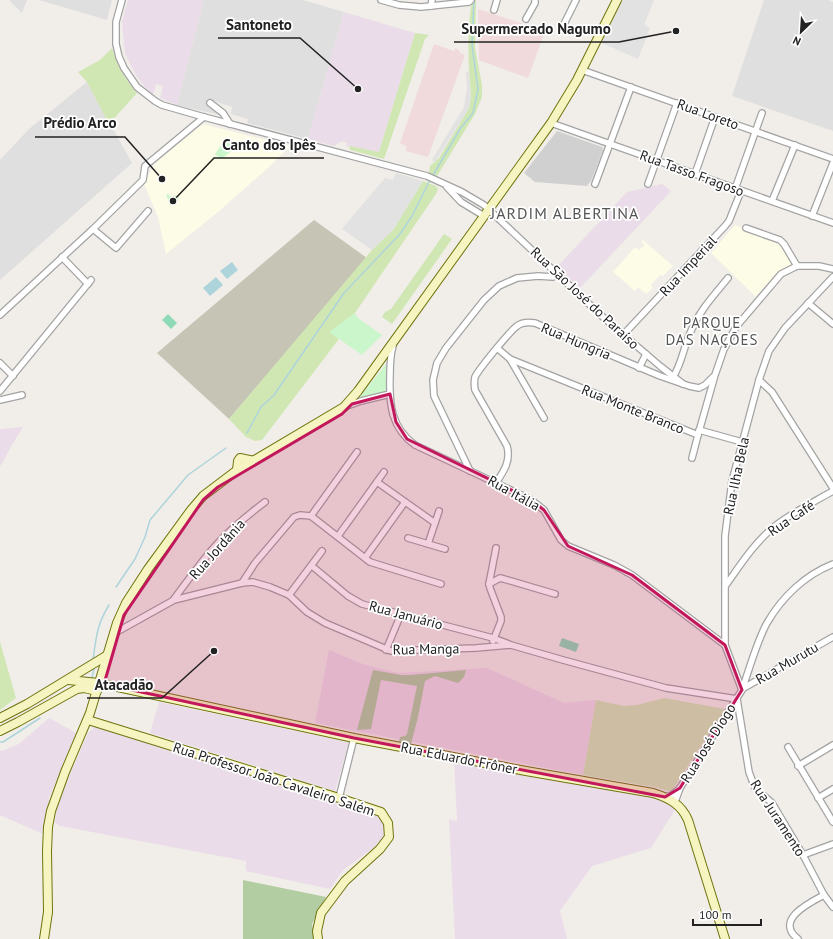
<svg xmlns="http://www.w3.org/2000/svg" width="833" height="939" viewBox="0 0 833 939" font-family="'PT Sans',sans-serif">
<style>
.residential{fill:#e0dfdf}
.commercial{fill:#f0dadb}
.industrial{fill:#eadce8}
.education{fill:#fdfce6}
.religious{fill:#d0d0d0}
.construction{fill:#c5c4b5}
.grass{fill:#d0e7b4}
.forest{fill:#b1cda1}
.park{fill:#cbf6cc}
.pitch{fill:#8edab7}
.parking{fill:#e2e2e2}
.water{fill:#add4db}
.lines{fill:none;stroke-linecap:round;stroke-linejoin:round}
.stream{stroke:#add4db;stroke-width:1.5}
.street-casing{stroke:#a3a3a3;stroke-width:8}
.secondary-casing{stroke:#6f740d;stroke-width:10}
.street{stroke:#fff;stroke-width:5.5}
.secondary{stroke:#f6f5c2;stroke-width:8}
.marked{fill:#c2185b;fill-opacity:0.2;stroke:#c2185b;stroke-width:3;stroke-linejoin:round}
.labels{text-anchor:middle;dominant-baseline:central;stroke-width:3.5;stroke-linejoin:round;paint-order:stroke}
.street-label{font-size:14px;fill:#222;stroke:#fff}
.neighbourhood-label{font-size:15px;letter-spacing:1px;fill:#555;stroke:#fff}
.quarter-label{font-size:16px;letter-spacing:1px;fill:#555;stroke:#fff}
.leader{fill:none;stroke:#222;stroke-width:1.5}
.callout-dot{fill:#222;stroke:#fff;stroke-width:1.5}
.callout-label{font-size:15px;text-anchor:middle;font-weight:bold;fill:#222;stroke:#fff;stroke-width:3.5;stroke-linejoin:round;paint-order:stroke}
</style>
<rect width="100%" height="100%" fill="#f1eee9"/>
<g class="residential">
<path d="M9 0H27L22 13Z"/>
<path d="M39 0H112L107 20Z"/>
<path d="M204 0H303L344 12 308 139 247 123 248 119 231 114 232 107 214 101 207 105 220 115 177 105Z"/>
<path d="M764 0H828L833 2V131L732 96Z"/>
<path d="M87 82 132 163 0 280V160L29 129Z"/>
</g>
<g class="commercial">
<path d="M478 9 545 31 528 78 479 60Z"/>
<path d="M434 44 454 51 455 48 459 50 460 53 465 55 428 157 406 151V146L400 143Z"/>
</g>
<g class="industrial">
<path d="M128 0H204L177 105 160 98 163 86 156 84 153 95 146 88 137 77 125 54 122 22Z"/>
<path d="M344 12 415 33 379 152 346 146 347 143 342 141 334 146 308 139Z"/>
<path d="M662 184 671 191 580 288 557 267 627 192Z"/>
<path d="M23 427 13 443 0 467V429Z"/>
<path d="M329 650 365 665 399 673 487 668 564 703 596 700 583 775 315 723Z"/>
<path d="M159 702 349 742 335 791 150 733Z"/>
<path d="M49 718 76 733 49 798 45 835 0 815V750L2 751 19 744Z"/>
<path d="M95 727 374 813 380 817 384 826 385 835 380 843 343 870 330 889 246 871V861L60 826 55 823 56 811 64 788 88 733Z"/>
<path d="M454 759 655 797 676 808 651 848 592 866 560 911 567 939H455L449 819 457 821Z"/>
</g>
<g class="education">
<path d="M203 124 290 146 268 168 218 212 166 254 158 217 144 184 154 164Z"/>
<path d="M735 225 784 244 793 263 776 273 756 297 711 253Z"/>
<path d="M643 240 673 266 663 276 660 275 651 285 653 288 646 294 638 287 635 291 613 272 635 247 639 250 645 245 641 242Z"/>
</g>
<path class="religious" d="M557 131 602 147 603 150 591 181 587 186 535 182 524 173Z"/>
<path class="construction" d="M314 220 367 258 229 419 157 353Z"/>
<g class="grass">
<path d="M472 0H476L475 48 482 85V97L475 114 437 176 429 173 430 166 439 158 469 108C472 95 470 84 469 71 468 48 468 23 472 0Z"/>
<path d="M415 33 429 35 425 39 384 159 350 150 349 146 379 152Z"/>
<path d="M112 48C117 66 125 79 137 93L109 124 87 82 78 72 100 60Z"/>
<path d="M423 181 436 186 438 189 436 194 355 313 330 332 339 339 262 440 255 441 246 437 229 419 372 250 393 230Z"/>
<path d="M444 234 452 239 392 324 382 317 385 312 391 309Z"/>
<path d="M0 642 16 698 0 710Z"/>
<path d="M664 698 725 709 671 792 654 787 583 775 596 700 624 706 637 705Z"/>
</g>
<g class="forest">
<path d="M373 670 401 675H411L466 670 464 677 458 683 435 676 425 681 418 717 411 744 399 742 400 737 405 736 407 734 417 686 381 680 371 729 357 730Z"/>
<path d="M243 880 326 897 312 924 315 939H243Z"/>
</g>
<g class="park">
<path d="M233 142 240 144 239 145 224 157 220 159 215 154 222 144Z"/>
<path d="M166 194 174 197 175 195 179 200 170 206Z"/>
<path d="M355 313 358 318 382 335 362 355 329 332Z"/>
<path d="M386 364V392L359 398Z"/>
</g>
<g class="pitch">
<path d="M168 314 177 323 171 329 162 320Z"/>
<path d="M562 638 579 644 576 652 559 646Z"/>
</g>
<g class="parking">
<path d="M620 0H654L644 25 650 28 638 59 602 43 601 38Z"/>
<path d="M469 71 471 99 469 108 435 162 432 160 464 107 467 88 466 72Z"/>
<path d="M396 173 423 181 393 230 372 250 342 229 385 178 393 180Z"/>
</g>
<g class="water">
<path d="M232 262 238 270 227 279 220 271Z"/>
<path d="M216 277 223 285 210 296 203 288Z"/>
</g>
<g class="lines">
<g class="stream">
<path d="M432 177 460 129 473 113 476 99 478 89 472 45 474 0"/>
<path d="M247 433 261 407 274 395 344 293 400 234 412 216 430 180"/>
<path d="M116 587 135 559 145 537 150 520 188 475 226 448"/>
<path d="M93 660C96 638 97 624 109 605"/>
<path d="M92 678 94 668"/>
<path d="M0 742H3L40 718"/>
</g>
<g class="street-casing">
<g id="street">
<path d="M122 0 116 22V44L119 57 124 68 137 87 155 101 162 105 204 117 427 176 462 192 484 205 604 318 660 366 683 384"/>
<path d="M381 0 399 5 421 7 469 2 471 0"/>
<path d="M431 6 432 0"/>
<path d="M494 10 497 0"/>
<path d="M526 19 535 3V0"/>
<path d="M561 30 576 0"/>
<path d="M582 70 833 159"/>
<path d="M210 103 223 113 230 124"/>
<path d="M551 123 833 223"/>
<path d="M695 174 715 117"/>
<path d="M595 184 631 87"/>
<path d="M648 184 677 103"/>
<path d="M447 187 461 202 484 216"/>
<path d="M735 189 762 113"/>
<path d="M772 201 795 145"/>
<path d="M812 216 833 163"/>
<path d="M746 228 780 240 784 244 797 266"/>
<path d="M93 229 116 248 148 211"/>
<path d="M62 257 88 284"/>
<path d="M808 303 833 324"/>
<path d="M0 315 93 229 140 183 143 180 145 166 204 117"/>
<path d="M624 334 725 226 729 221 741 191"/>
<path d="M393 346C390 356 390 366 390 376 389 404 391 428 415 445L530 499 544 510 561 540 568 546 614 565 632 575 725 645"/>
<path d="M497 348 510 359 544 418"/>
<path d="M510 359 698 435 715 375 724 349 736 327 781 274 797 266H819L833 269"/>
<path d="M0 363 13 376"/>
<path d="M639 368 646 354"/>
<path d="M673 377C682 364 684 345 691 331 700 310 714 295 728 278"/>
<path d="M759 380 772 392 833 488"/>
<path d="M0 391 91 280"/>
<path d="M0 400 22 395"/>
<path d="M347 406 361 401 390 394"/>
<path d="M699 430 742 442"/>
<path d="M692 458 698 435"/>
<path d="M470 471 434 396 433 380 437 363 446 348 484 300 499 286 517 278 538 276 553 277 557 273"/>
<path d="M377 482 435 523"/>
<path d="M496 483C504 471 511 461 507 446L475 390C474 385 474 382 475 377 479 369 509 332 517 326 522 322 529 322 535 323L660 376 689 386 699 388 705 385 713 377"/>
<path d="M311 516 357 452"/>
<path d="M338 536 384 472"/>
<path d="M408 538 445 549"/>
<path d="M428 544 439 511"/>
<path d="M365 558 405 502"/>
<path d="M312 566 348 596 362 604 493 638 509 644"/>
<path d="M242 583 255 563 294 517 300 515 311 516 370 562 441 584"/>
<path d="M489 584 500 578 504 579 555 594"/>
<path d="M726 585C741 564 755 542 775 526 793 512 814 502 833 491"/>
<path d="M289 595 322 551"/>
<path d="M174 599C192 575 209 550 231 530 242 520 253 511 265 502"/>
<path d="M113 634 174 600 242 583 253 582 270 587 289 595 307 612 325 623 391 651 476 648 511 645 563 660 666 688 737 699"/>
<path d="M493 641 501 621V617L490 588 489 584 496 548"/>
<path d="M386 650 401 614"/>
<path d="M742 689 833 637"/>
<path d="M742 690C749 670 757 641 767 623 782 597 805 575 833 564"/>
<path d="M737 699 749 772 755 788 772 803 803 855 824 895 833 907"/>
<path d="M788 747 833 822"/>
<path d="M798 766 833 745"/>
<path d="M665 797 672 795 680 788"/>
<path d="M339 798 354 738"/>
<path d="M818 798 833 789"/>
<path d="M675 802 680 788 742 690 725 645V536L732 481 759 380 769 351 785 328 833 277"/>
<path d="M803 855 833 844"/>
<path d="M798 939C774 920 809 903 824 895"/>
</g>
</g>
<g class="secondary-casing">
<g id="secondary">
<path d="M237 470 238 461 240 458 254 461"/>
<path d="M68 680 99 683 354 738 526 771 653 793C669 798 681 804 688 820L725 939"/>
<path d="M0 718 27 704 106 656"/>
<path d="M88 720 339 798 381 812 388 823 389 837 380 849 345 881 321 913 317 931 318 939"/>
<path d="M0 731 18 722 77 689 84 688 97 691"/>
<path d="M44 939 48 912 47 851 48 827 51 811 65 772 90 713 117 623 126 603 148 569 191 510 203 496 236 471 344 407 358 391 551 123 577 80 617 0"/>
</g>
</g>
<use href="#street" class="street"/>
<use href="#secondary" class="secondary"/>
</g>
<path class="marked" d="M390 394 396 422 407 439 530 499 544 510 568 546 632 575 725 645 742 690 680 788 665 797 354 738 104 684 124 615 203 500 218 487 342 414 352 404Z"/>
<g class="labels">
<g class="street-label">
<text transform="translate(708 114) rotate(20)">Rua Loreto</text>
<text transform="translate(692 173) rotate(20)">Rua Tasso Fragoso</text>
<text transform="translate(688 266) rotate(-47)">Rua Imperial</text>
<text transform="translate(585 298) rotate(43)">Rua São José do Paraíso</text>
<text transform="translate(576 341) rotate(23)">Rua Hungria</text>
<text transform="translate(633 409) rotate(22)">Rua Monte Branco</text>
<text transform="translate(736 476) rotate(-78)">Rua Ilha Bela</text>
<text transform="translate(514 493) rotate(29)">Rua Itália</text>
<text transform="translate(791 518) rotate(-34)">Rua Café</text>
<text transform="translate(217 549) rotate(-48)">Rua Jordânia</text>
<text transform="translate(406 615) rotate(15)">Rua Januário</text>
<text transform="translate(426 649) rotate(-1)">Rua Manga</text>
<text transform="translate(787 663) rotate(-30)">Rua Murutu</text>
<text transform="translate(708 743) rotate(-58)">Rua José Diogo</text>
<text transform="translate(459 758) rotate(11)">Rua Eduardo Frôner</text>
<text transform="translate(274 779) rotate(18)">Rua Professor João Cavaleiro Salém</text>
<text transform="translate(778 818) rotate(57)">Rua Juramento</text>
</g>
<g class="neighbourhood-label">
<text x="712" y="322">PARQUE<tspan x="712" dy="17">DAS NAÇÕES</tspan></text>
</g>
<g class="quarter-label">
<text x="565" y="213">JARDIM ALBERTINA</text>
</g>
</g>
<path class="leader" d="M358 89L300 38H218M676 31L619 42H454M162 179L125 137H35M173 201L214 158H324M214 651L162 698H87"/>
<g class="callout-dot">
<circle cx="358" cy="89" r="4"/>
<circle cx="676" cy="31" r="4"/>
<circle cx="162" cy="179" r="4"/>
<circle cx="173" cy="201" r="4"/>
<circle cx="214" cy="651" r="4"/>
</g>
<g class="callout-label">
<text x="259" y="30">Santoneto</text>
<text x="536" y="34">Supermercado Nagumo</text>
<text x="80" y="128">Prédio Arco</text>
<text x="269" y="150">Canto dos Ipês</text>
<text x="124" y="690">Atacadão</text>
</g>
<g transform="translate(801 32) rotate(205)" stroke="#ffffff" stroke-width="3" paint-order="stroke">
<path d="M0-3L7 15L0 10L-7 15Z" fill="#222222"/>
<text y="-6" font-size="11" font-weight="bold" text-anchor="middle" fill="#222222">N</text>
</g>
<path d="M693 919v6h68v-6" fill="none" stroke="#222222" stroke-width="2"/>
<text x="699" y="919" font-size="12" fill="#222222" stroke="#ffffff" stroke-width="3" paint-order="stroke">100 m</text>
</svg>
